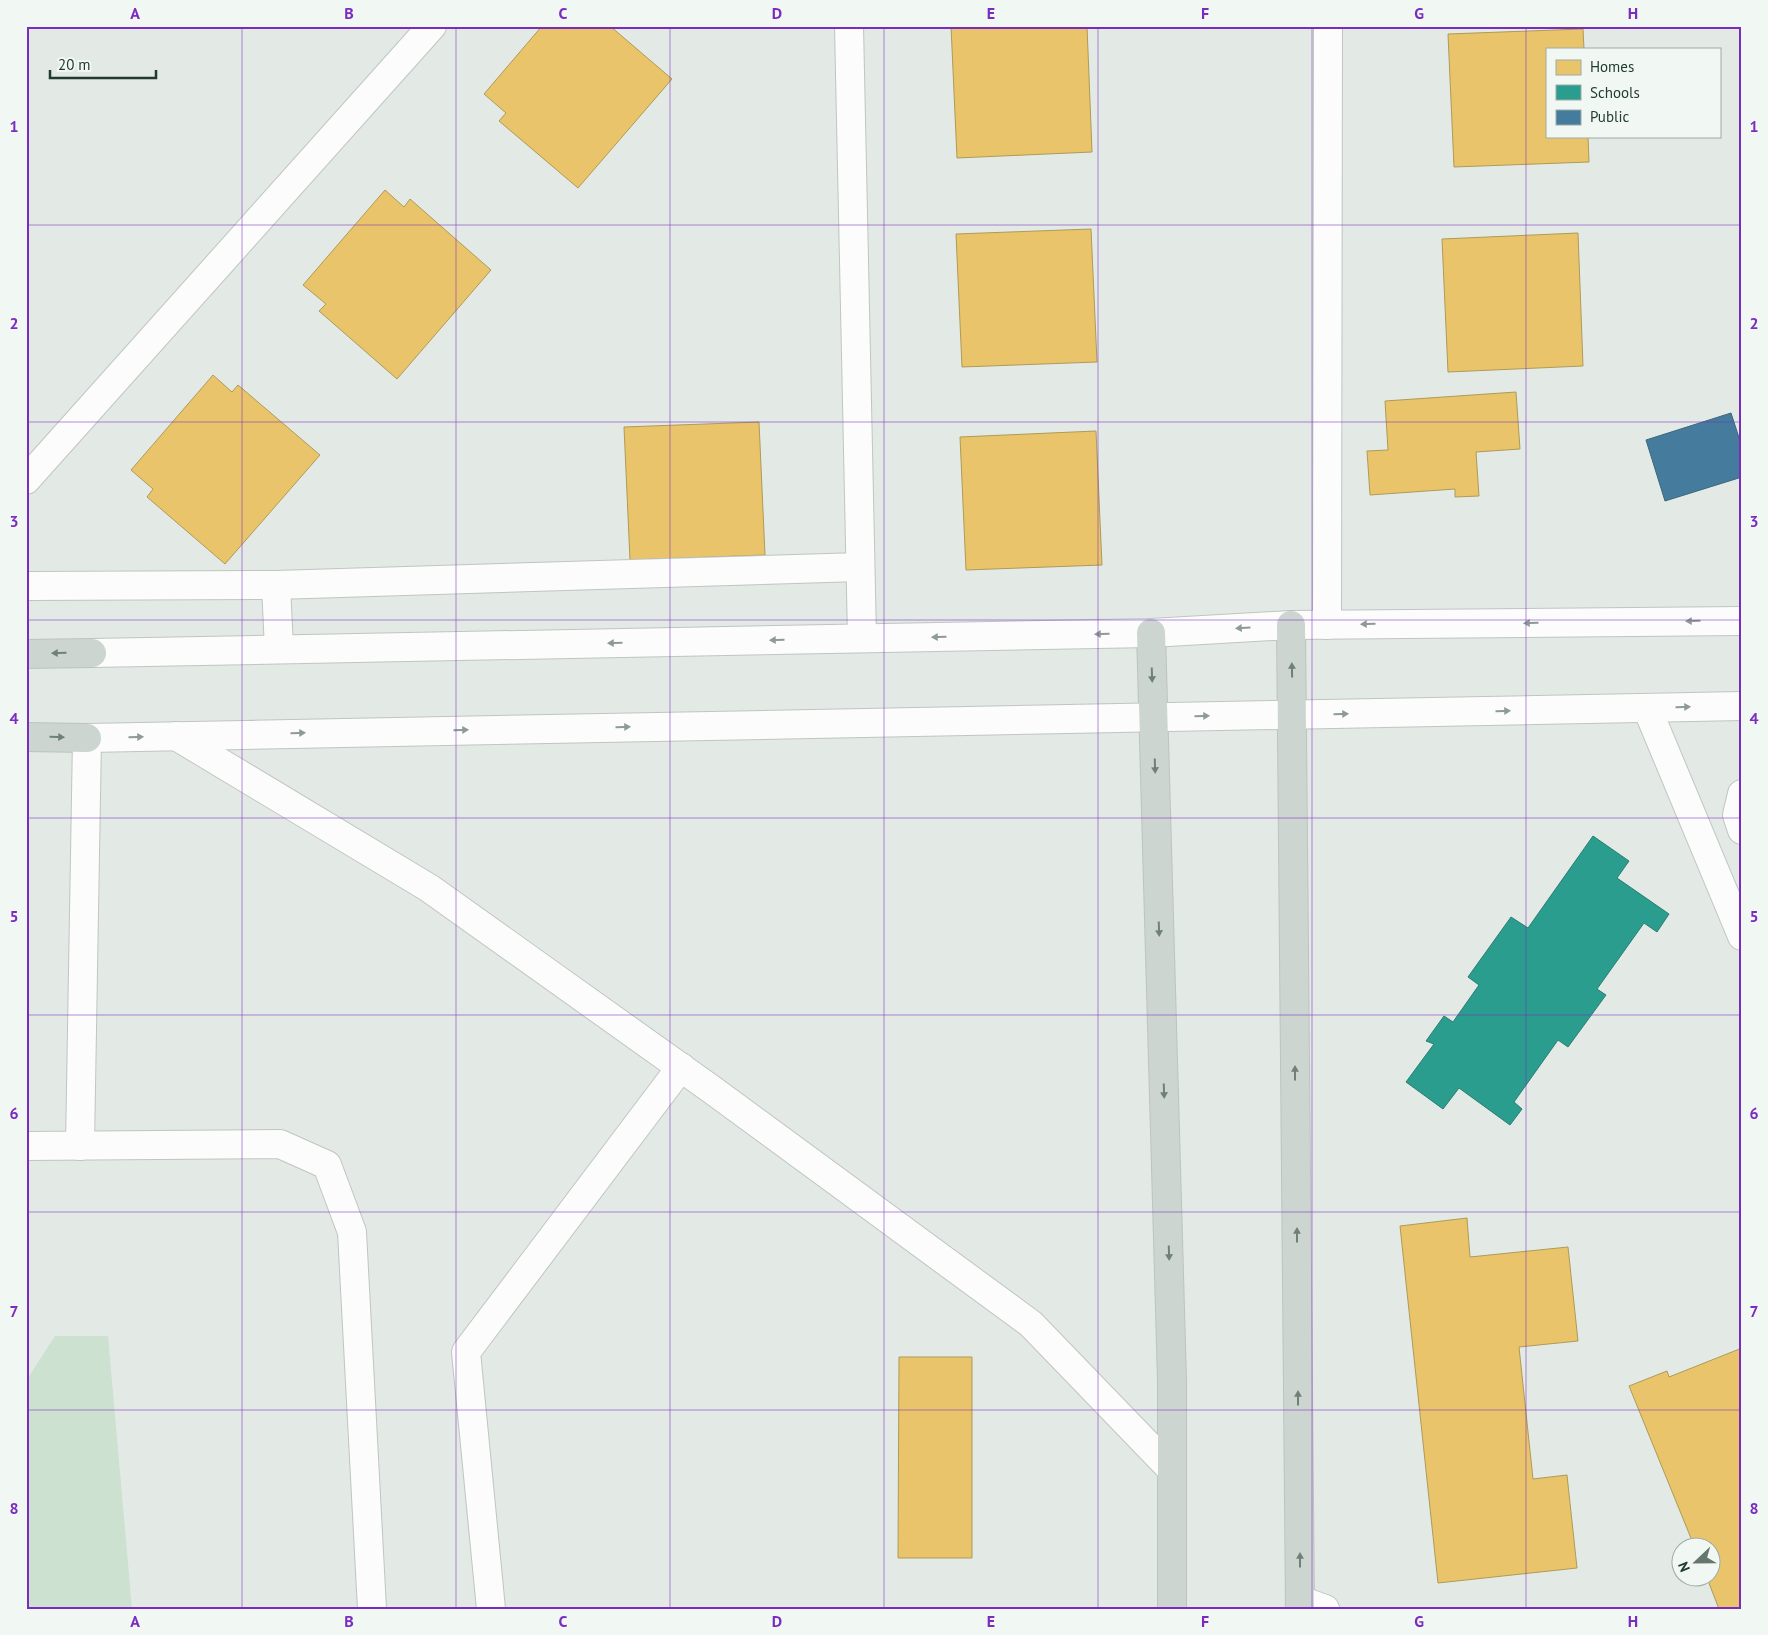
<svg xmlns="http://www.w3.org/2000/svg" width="1768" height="1635" viewBox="0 0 1768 1635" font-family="'PT Sans',sans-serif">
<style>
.green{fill:#cce1cf}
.homes{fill:#e9c46a;stroke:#ad9b58}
.schools{fill:#2a9d8f;stroke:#287f72}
.public{fill:#457b9d;stroke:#3a687c}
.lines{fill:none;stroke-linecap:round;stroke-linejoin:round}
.minor-casing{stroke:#c0c5c2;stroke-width:30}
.major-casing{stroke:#bcc4c0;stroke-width:30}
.minor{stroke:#fbfcfb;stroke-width:28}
.major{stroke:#cdd5d1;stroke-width:28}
.oneway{fill:#8e9b95}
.oneway2{fill:#6f8078}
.grid{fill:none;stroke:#7b2cbf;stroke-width:1;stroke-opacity:0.55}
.neatline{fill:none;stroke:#7b2cbf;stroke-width:2}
.grid-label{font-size:16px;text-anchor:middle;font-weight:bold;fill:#7b2cbf}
</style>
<rect width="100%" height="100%" fill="#e3e9e5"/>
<path class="green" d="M55 1336H108L132 1609H26V1381Z"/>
<g class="homes">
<path d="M542 26H610L672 79 578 188 499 121 506 113 484 94Z"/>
<path d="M951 26H1087L1092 152 957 158Z"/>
<path d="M1583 29 1584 49H1547V136H1588L1589 162 1454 167 1448 34Z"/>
<path d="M385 190 404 207 410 199 491 270 397 379 319 311 326 304 303 285Z"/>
<path d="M1091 229 1097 362 962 367 956 234Z"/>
<path d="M1578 233 1583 366 1448 372 1442 239Z"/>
<path d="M213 375 232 392 238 385 320 455 225 564 147 497 153 489 131 470Z"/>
<path d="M1516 392 1520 449 1476 452 1479 496 1455 497V489L1370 495 1367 451 1388 450 1385 401Z"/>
<path d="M759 422 765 555 630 560 624 427Z"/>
<path d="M1096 431 1102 565 966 570 960 437Z"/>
<path d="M1467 1218 1470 1257 1568 1247 1578 1341 1519 1347 1533 1479 1567 1475 1577 1568 1438 1583 1400 1226Z"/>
<path d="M1742 1348V1609H1719L1707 1578H1710V1548H1695L1629 1386 1667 1371 1669 1377Z"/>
<path d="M899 1357H972V1558H898Z"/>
</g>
<path class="schools" d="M1593 836 1629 861 1617 878 1669 914 1657 932 1644 923 1597 989 1606 995 1568 1047 1558 1040 1514 1102 1522 1109 1510 1125 1459 1088 1443 1109 1406 1082 1434 1044 1426 1041 1444 1016 1453 1022 1479 985 1468 977 1511 917 1528 928Z"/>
<path class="public" d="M1731 413 1742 447V477L1665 501 1646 440Z"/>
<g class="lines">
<g class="minor-casing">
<g id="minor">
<path d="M849 26 862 638"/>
<path d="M26 480 432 26"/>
<path d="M276 585 279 649"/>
<path d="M26 586 276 585 860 567"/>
<path d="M1327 625 1328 26"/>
<path d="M92 653 1151 633 1291 625 1742 621"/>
<path d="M1647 708 1742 936"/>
<path d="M176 736 429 888 711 1089 1031 1324 1172 1470"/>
<path d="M1742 794 1737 815 1742 830"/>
<path d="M26 1146 280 1144 327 1165 352 1232 372 1609"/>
<path d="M80 1146 87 738 1742 706"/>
<path d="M1300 1600 1325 1609"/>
<path d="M491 1609 466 1352 681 1067"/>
</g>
</g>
<g class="major-casing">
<g id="major">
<path d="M1291 625 1300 1609"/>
<path d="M1151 633 1172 1381V1609"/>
<path d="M26 654 92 653"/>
<path d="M26 737 87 738"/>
</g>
</g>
<use href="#minor" class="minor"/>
<use href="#major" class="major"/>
</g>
<defs><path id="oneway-solid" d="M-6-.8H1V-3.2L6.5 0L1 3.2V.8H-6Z" transform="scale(1.25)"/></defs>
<g class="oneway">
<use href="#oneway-solid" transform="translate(1693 621) rotate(179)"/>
<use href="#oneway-solid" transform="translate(1531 623) rotate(179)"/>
<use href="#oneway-solid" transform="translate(1368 624) rotate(179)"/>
<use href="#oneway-solid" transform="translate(1243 628) rotate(176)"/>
<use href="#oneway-solid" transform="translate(1102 634) rotate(179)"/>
<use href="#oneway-solid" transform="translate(939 637) rotate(179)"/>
<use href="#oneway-solid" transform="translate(777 640) rotate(179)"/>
<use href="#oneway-solid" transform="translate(615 643) rotate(179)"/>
<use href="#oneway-solid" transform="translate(1683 707) rotate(-1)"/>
<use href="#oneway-solid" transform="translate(1503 711) rotate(-1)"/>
<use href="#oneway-solid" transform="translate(1341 714) rotate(-1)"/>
<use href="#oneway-solid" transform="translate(1202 716) rotate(-1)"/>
<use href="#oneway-solid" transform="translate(623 727) rotate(-1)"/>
<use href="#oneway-solid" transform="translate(461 730) rotate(-1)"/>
<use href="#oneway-solid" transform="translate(298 733) rotate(-1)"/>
<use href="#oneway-solid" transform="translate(136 737) rotate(-1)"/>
</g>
<g class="oneway2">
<use href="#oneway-solid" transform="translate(59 653) rotate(179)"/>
<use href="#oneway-solid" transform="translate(1292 670) rotate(-91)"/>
<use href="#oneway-solid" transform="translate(1152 675) rotate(88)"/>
<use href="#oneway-solid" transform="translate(57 737) rotate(1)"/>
<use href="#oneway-solid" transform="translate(1155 766) rotate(88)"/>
<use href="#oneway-solid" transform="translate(1159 929) rotate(88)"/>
<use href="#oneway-solid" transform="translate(1295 1073) rotate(-90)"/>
<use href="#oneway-solid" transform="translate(1164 1091) rotate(88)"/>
<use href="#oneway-solid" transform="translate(1297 1235) rotate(-90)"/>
<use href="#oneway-solid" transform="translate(1169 1253) rotate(88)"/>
<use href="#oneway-solid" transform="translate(1298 1398) rotate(-90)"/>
<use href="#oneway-solid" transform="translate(1300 1560) rotate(-90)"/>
</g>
<path class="grid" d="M242 26V1609M456 26V1609M670 26V1609M884 26V1609M1098 26V1609M1312 26V1609M1526 26V1609M26 225H1742M26 422H1742M26 620H1742M26 818H1742M26 1015H1742M26 1212H1742M26 1410H1742"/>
<rect width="1768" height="1635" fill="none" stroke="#f1f7f3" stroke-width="55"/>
<rect x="1546" y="48" width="175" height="90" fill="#f1f7f3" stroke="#9eaba5"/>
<rect x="1556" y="60" width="25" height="15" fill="#e9c46a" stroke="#9eaba5"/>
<text x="1590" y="72" font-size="15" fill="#223a2f">Homes</text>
<rect x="1556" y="85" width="25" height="15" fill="#2a9d8f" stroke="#9eaba5"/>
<text x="1590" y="98" font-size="15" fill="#223a2f">Schools</text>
<rect x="1556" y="110" width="25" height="15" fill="#457b9d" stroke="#9eaba5"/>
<text x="1590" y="122" font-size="15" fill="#223a2f">Public</text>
<g transform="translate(1696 1562) rotate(248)"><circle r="24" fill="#f1f7f3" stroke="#9eaba5"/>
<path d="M0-4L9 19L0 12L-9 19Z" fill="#66776f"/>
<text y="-8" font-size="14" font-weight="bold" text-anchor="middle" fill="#223a2f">N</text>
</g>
<path d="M50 70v8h106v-8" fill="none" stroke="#223a2f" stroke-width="2.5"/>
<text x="58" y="70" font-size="15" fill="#223a2f" stroke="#f1f7f3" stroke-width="4" paint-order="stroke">20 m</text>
<rect x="28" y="28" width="1712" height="1580" class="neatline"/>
<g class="grid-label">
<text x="135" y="19">A</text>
<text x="349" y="19">B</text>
<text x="563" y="19">C</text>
<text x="777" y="19">D</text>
<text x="991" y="19">E</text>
<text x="1205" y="19">F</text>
<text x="1419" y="19">G</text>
<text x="1633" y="19">H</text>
<text x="14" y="132">1</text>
<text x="1754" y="132">1</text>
<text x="14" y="329">2</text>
<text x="1754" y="329">2</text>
<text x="14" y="527">3</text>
<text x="1754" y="527">3</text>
<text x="14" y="724">4</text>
<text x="1754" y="724">4</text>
<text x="14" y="922">5</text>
<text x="1754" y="922">5</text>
<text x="14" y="1119">6</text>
<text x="1754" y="1119">6</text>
<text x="14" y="1317">7</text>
<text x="1754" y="1317">7</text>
<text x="14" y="1514">8</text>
<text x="1754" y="1514">8</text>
<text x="135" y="1627">A</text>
<text x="349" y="1627">B</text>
<text x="563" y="1627">C</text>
<text x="777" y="1627">D</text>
<text x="991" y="1627">E</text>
<text x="1205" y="1627">F</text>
<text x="1419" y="1627">G</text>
<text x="1633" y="1627">H</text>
</g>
</svg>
